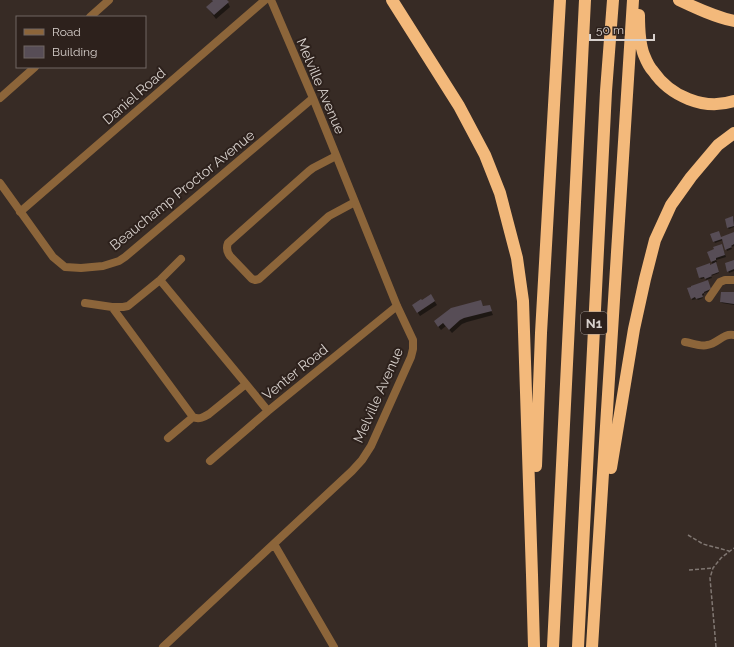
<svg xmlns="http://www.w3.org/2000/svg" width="734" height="647" viewBox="0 0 734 647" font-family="Raleway,sans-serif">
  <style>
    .shadow { fill: #0007 }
    .building { fill: #574d56 }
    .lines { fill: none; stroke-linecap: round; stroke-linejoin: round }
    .path { stroke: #807772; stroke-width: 1.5; stroke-dasharray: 4 2; stroke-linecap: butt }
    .minor { stroke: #8c653a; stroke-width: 8 }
    .motorway { stroke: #f3b97b; stroke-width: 12 }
    .labels { text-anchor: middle; stroke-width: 4; stroke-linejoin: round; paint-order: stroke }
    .shield { fill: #2d211c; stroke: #a59c98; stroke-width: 1 }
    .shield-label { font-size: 13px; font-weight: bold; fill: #d8d1cd }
    .street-label { font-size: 14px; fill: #d8d1cd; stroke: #2d211c }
  </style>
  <rect width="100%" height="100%" fill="#372b25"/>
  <!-- shadow -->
  <path class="shadow" d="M211,0H227V1L230,7L216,19L207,7L213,2Z
    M733,217L734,220V227L729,229L728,228Z
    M734,233V246L731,247L732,249L727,251L723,240L715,243L711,235L721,239Z
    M722,247L726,257L716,260L717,262H715L719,273L711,276L712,278L706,280L705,278L701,279L700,278L710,266L713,265L708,252Z
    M734,261V271L729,273L726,264Z
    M707,281L711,291L704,293V295L702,296L703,298L698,300L697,299L692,300V299Z
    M734,293V305L722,303L721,302Z
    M431,296L437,305L420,316L413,305L422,302Z
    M480,301L484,307L489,306L493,315L467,322L462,324L452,333L446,326L441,330L437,325Z"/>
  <!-- building -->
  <path class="building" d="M211,0H227L229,2L214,15L206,7L213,1Z
    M733,216L734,226L727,228L725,219Z
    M719,231L721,237L734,232V244L731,246L732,247L725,250L722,239L713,242L710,234Z
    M722,244L725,255L716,258V260L711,262L707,252L714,249L713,247Z
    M734,260V269L727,272L725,263Z
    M716,262L719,272L711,275L712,276L705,279L704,277L699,278L696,268L710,263V265Z
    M708,280L711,289L704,292V293L702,294L703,297L696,299L695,297L691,299L687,288L691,287V286Z
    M721,292H734V304L720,302Z
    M431,294L435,301L417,313L412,305L421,299L422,300Z
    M481,300L483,306L490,305L492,311L464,318L460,320L449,330L443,323L438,327L434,321L451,308Z"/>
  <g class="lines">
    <!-- path -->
    <path class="path" d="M688,535L703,544L729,551
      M689,570L713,568
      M716,647L710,578L713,568L721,558L734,548"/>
    <!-- minor -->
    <path class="minor" d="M90,17L109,0
      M0,98L35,67
      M336,156L313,168L309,171L228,243C226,248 227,252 230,256L252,279L255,280L259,279L329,216L355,202
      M0,183L53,257L65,267L81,268L103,266L119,261L125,257L313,98
      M20,212L265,0
      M160,280L246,384L209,414C204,417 199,420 193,417L112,307H123L128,306L160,280L181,259
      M709,298L720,282L725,280H734
      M85,303L112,307
      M685,342C692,343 701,347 707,345C718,344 722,333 734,335
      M246,384L268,411
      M168,438L193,417
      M210,461L268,411L397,306
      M274,544L334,647
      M163,647L352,471L362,460L371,446L411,357L413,349V340L397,306L313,98L271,0"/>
    <!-- motorway -->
    <path class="motorway" d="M392,0L459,106L485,155L500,193L517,258L523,301L532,575L534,647
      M679,0C696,8 715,17 734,21
      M639,15C639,26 640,45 644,55C646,60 649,67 653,71C670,96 704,111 734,101
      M536,466L541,333L560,0
      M611,468L634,329L645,279L655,240L671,205L691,177L718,145L734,133
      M553,647L585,0
      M578,647L606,91L613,0
      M592,647L633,0"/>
  </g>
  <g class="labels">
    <!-- shield labels -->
    <rect class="shield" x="581" y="312" width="26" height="22" rx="3"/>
    <g class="shield-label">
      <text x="594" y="328">N1</text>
    </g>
    <!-- street labels -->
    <g class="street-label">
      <text transform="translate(321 86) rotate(67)" y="5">Melville Avenue</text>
      <text transform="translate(134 96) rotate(-41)" y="5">Daniel Road</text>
      <text transform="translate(182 190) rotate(-39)" y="5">Beauchamp Proctor Avenue</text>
      <text transform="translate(295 372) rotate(-39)" y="5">Venter Road</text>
      <text transform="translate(378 395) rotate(-66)" y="5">Melville Avenue</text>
    </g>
  </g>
  <!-- legend -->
  <rect x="16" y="16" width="130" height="52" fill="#2d211c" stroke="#716763"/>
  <rect x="24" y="29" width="20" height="6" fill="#8c653a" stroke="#716763"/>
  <text x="52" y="36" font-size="12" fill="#d8d1cd">Road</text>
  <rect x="24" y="46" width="20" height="12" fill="#574d56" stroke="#716763"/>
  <text x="52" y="56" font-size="12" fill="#d8d1cd">Building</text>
  <!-- scale -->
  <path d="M590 34v6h64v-6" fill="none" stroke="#d8d1cd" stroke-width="2"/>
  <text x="596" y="34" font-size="12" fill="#d8d1cd" stroke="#2d211c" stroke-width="3" paint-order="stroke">50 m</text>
</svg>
